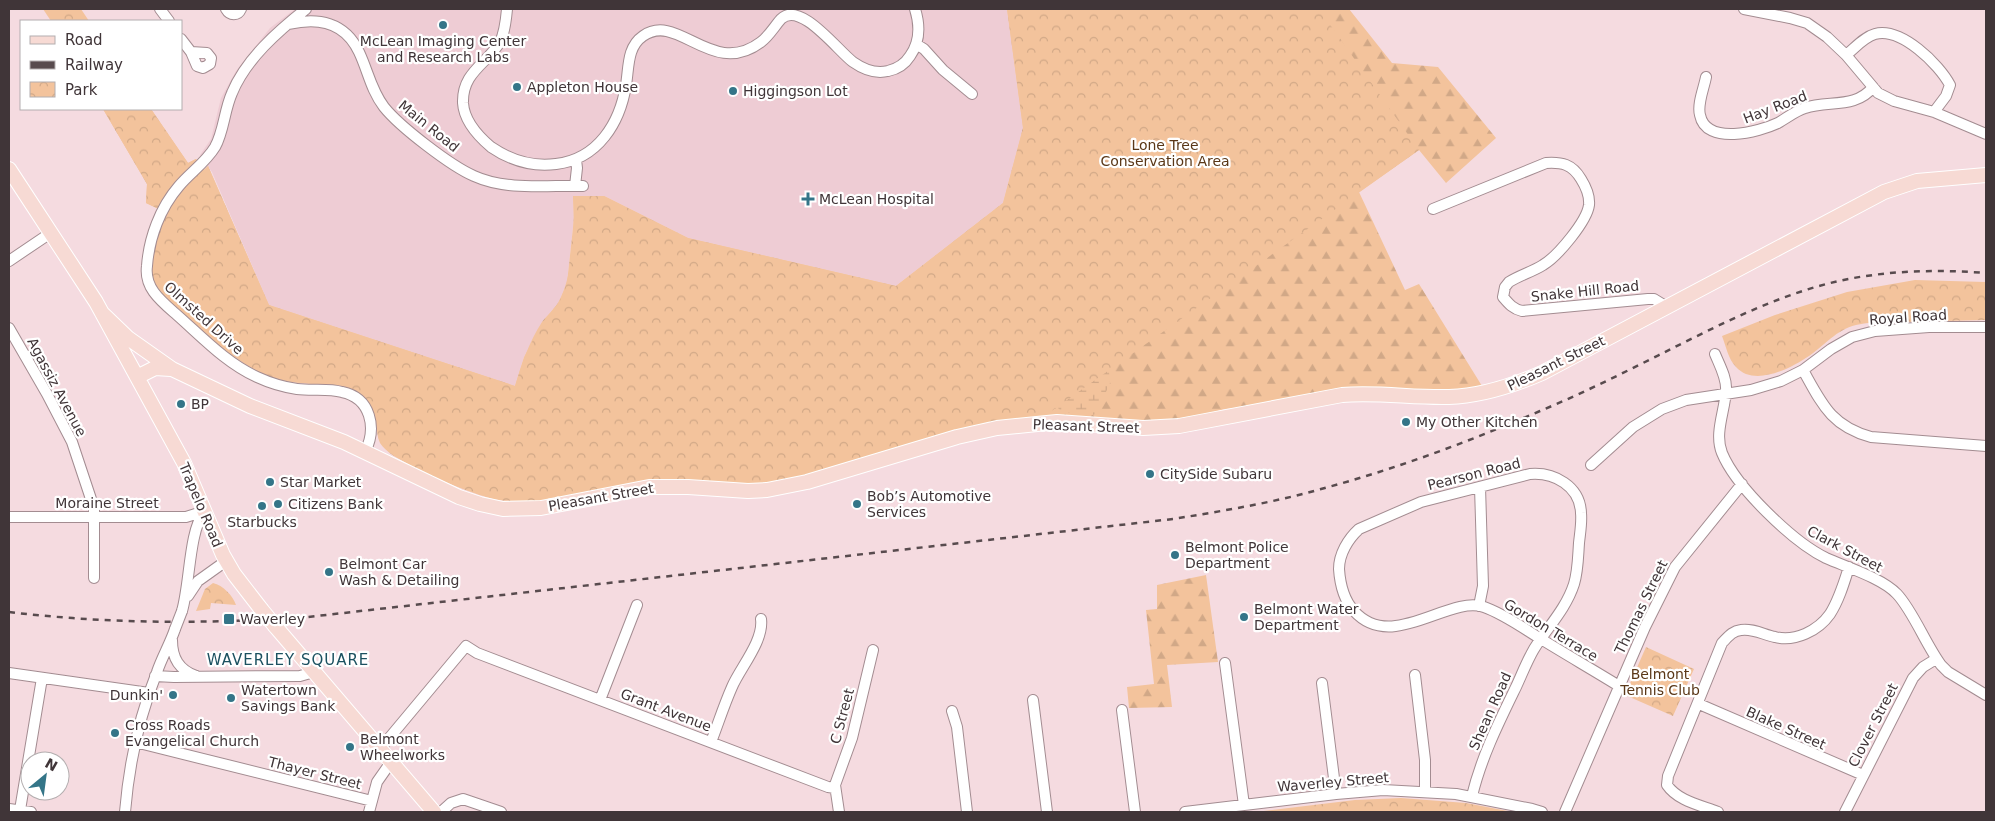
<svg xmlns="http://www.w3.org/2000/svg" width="1995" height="821" viewBox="0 0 1995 821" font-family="'DejaVu Sans',sans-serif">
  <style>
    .built { fill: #eeccd4 }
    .forest { fill: url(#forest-firs) }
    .wetland { fill: url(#wetland-marsh) }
    .park { fill: url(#park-crowns) }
    .pitch { fill: #f3c39c }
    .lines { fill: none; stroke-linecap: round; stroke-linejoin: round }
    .minor-casing { stroke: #a38c91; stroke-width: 12 }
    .major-casing { stroke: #fff; stroke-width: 16 }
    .minor { stroke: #fff; stroke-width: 10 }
    .major { stroke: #f7dad4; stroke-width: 14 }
    .rail { stroke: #584b4e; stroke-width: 2.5; stroke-dasharray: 6 6; stroke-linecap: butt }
    .minor-bridge-casing { stroke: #a38c91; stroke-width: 12; stroke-linecap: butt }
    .major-bridge-casing { stroke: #fff; stroke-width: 16; stroke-linecap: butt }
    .minor-bridge { stroke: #fff; stroke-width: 10 }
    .major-bridge { stroke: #f7dad4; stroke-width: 14 }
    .poi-dot { fill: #347588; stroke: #fff; stroke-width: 2 }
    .labels { text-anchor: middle; stroke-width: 4.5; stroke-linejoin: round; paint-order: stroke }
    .poi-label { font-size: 14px; fill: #403538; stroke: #fff; text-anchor: start }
    .street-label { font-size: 14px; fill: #403538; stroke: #fff }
    .park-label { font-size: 14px; fill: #5a3717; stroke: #fff }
    .neighbourhood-label { font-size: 15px; letter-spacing: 1px; fill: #1c5160; stroke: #fff }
  </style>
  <defs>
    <pattern id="forest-firs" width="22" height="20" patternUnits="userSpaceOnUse" patternTransform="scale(1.25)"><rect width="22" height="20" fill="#f3c39c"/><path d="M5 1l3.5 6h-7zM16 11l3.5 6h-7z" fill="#d1a887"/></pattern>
    <pattern id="wetland-marsh" width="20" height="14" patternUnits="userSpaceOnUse" patternTransform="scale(1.25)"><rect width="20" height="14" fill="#f3c39c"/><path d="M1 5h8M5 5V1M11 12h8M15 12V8" fill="none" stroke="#d1a887"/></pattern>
    <pattern id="park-crowns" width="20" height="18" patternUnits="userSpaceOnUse" patternTransform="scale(1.25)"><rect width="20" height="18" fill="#f3c39c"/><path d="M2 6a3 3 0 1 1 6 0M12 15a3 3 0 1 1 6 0" fill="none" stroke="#d1a887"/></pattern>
  </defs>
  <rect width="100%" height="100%" fill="#f5dbe0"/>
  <!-- built -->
  <path class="built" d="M295,9H1007L1023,128L1003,203L896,286L688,238L604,196H573L574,218L567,283L559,302L542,323L524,357L515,386L269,305L212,172L200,155L211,139L221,98L236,71L270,28Z"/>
  <!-- forest -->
  <path class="forest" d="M1007,9H1349L1392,63L1438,67L1496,138L1446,183L1419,150L1359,192L1405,290L1419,284L1482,386L1465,390L1438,391L1378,387L1341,389L1246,407L1225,409L1196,417L1159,422L1043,417L1015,419L531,501C475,501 443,480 394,456C367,439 385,411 358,392C337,378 307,387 283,380C273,377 263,368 253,363C237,353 220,344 204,333C189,323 176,307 162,294C158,289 154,283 153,276C151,263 162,225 167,213L146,203L147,184L103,109H151L188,163L196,159L204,170L208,166L269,305L515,386C522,363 529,342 542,322C547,315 555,309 559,301C573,277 575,224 573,196H604L688,238L896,286L1003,203L1023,128Z
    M1206,575L1218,662L1167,665L1172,707L1129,708L1127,687L1154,684L1146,610L1157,609V585Z"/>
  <!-- wetland -->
  <path class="wetland" d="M1108,361L1110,383L1096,414L1088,416L1061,411L1058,408L1060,400Z"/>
  <!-- park -->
  <path class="park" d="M43,9H81L89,21H51Z
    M1007,9H1319L1419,150L1043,417L1006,420L776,483L540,501C526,501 512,502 498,500C475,496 391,462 380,443C377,437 377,431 377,425C375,411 367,398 355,391C342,383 326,385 311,384C297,383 283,381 270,377C243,369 157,301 152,275C149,254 159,231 167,213L146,203L147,184L103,109H151L188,163L196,159L204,170L208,166L269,305L515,386L524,357L542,323L559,302L567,283L574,218L573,196H604L688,238L896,286L1003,203L1023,128Z
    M1915,280L1986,282V320C1959,321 1933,321 1906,322C1889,322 1872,321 1856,325C1836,330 1825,345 1809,356C1790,369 1754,387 1736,367C1728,359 1726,346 1722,336L1775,315L1847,292Z
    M213,583C223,585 233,596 236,605L211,603L210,609L196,611L205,589Z
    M1646,647L1694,669L1673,716L1625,695Z
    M1401,798L1466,803L1513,812H1255L1355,800Z"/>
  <!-- pitch -->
  <path class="pitch" d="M1643,659L1656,665L1644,693L1631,688Z
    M1658,666L1671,671L1659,700L1646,694Z
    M1673,672L1687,678L1675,706L1662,701Z"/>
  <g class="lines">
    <defs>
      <path id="minor" d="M160,9L169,21
        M226,9C230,16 238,16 241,9
        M306,9C278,31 246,59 232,93C224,111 224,131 215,147C206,162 190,173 179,186C160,208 149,238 147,266C144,288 161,301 177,315C202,337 226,363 257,377C270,383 283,387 297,389C312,391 328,388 342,392C371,398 377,428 365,452
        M507,9C506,20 505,32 500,42C487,64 462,72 463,103C464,120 478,136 491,147C510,160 533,167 556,164C598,159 620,123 626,85C629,67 627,47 643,36C678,11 712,79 761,42C769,36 774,27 781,19C800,0 838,51 853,62C863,69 876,74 888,71C897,69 905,64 910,56C920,42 920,25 915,9
        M1744,9L1790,18L1807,23L1827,37L1846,55L1878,93L1894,101L1934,112L1986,134
        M289,24C318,17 345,22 359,52C368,71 371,90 384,107C400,127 451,166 474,176C507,191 548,185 583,186
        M181,39L191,52L197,66L203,68L210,64L211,58L207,53L191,52
        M916,44L924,49L943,70L972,94
        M1846,55C1855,48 1864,37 1875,34C1901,27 1939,64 1950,85L1946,96L1934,112
        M1706,77C1704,88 1697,104 1700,115C1706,146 1759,132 1778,123C1787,118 1795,111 1805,108C1828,100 1856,109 1873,87
        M575,186L577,168L576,160
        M1433,209L1546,163C1562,162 1572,164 1581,179C1586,187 1590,195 1589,205C1587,221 1558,256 1543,265C1532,272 1520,275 1509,282L1505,287L1503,297C1509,304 1513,309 1522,311L1648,299H1654L1667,307
        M9,261L52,232
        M9,328L47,394L72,442L94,508V578
        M1715,354C1719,364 1727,378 1726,390C1725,411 1714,433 1722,453C1736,487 1793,542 1826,558C1846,567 1882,578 1897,594C1913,611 1926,645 1941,665L1948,672L1986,695
        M1803,370C1822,404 1831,426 1871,437L1986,446
        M1591,465L1633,427L1662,409L1686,400L1751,390L1781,381L1803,370L1831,349L1852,337L1875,331L1929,327H1986
        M9,517H186L205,511
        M188,596L198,581L226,561
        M1479,606L1483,586L1480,487
        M182,611C190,584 189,531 204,512
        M172,640C172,658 179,670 196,676
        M1225,663L1244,805
        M9,673L149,693
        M1415,675L1425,760V791
        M155,676L174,677L300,676L314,672
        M1322,683L1336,794
        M600,700L637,605
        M1033,700L1047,812
        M1699,704L1863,775
        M1122,710L1135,812
        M952,711L957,727L967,812
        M135,742L372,801
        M711,742C718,724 724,705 732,687C740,668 764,641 761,619
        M380,749L466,646L477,653L828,787L835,788
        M1472,796C1481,758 1499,722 1516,687C1522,674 1527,661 1534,649C1547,628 1566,609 1574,584C1578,571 1578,557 1579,543C1580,533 1582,523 1581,513C1580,486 1554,472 1530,474L1421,502L1359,529C1348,539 1339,554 1339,569C1340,584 1344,600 1354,611C1392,653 1448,595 1484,607C1504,614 1523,628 1541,639C1567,655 1593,670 1619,686
        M9,809L31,812
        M20,810L42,678
        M125,812C129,764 139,717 157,672C162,657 170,644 175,629
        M369,812L377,782L391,762
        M441,812L451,803L463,799L501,812
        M839,812L835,785L852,738L873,650
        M1185,812L1336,794L1383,790L1456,794L1532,809L1542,812
        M1565,812L1645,627L1675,567L1742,484
        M1718,812C1700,805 1678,801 1667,785L1668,776L1722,643C1728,637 1732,631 1741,630C1753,628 1764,635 1775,637C1795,642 1818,631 1830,614C1839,600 1844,583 1849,567
        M1845,812L1913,678L1923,667L1936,659"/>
      <path id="major" d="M9,169L96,302L184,463L223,555L234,574L261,609
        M102,313L128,338L172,369L250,406L344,442L459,497L480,504L503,509L541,508L649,487H688L748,491L767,490L807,482L957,437L997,428L1057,422L1143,428L1179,426L1342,395C1378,392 1413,398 1449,397C1482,396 1512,386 1542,373L1884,192L1917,181L1986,175
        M137,377L155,368L171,369
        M275,626L434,812"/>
    </defs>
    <!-- minor casing -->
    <use href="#minor" class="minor-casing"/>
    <!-- major casing -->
    <use href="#major" class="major-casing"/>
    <!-- minor -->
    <use href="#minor" class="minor"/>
    <!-- major -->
    <use href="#major" class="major"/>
    <!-- rail -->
    <path class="rail" d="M9,612C108,624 208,624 308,617L1173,519C1222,511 1272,503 1321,489C1396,469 1468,442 1540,411C1581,394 1621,374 1661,354C1725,322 1794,286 1866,276C1906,270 1946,270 1986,273"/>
    <defs>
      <path id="minor-bridge" d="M175,629L182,611"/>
      <path id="major-bridge" d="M261,609L275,626"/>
    </defs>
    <!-- minor-bridge casing -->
    <use href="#minor-bridge" class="minor-bridge-casing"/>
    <!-- major-bridge casing -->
    <use href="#major-bridge" class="major-bridge-casing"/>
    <!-- minor-bridge -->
    <use href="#minor-bridge" class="minor-bridge"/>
    <!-- major-bridge -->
    <use href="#major-bridge" class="major-bridge"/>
  </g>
  <!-- markers -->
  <g class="poi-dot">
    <circle cx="443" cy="25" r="5"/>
    <circle cx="517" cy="87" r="5"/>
    <circle cx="733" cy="91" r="5"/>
    <path d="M805.5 191.5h5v5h5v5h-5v5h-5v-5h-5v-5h5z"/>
    <circle cx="181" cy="404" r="5"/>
    <circle cx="1406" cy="422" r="5"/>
    <circle cx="1150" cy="474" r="5"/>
    <circle cx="270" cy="482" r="5"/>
    <circle cx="278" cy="504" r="5"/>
    <circle cx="857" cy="504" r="5"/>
    <circle cx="262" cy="506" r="5"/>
    <circle cx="1175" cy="555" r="5"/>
    <circle cx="329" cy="572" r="5"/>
    <circle cx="1244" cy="617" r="5"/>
    <rect x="223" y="613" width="12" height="12" rx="2.5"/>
    <circle cx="173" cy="695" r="5"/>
    <circle cx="231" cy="698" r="5"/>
    <circle cx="115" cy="733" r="5"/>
    <circle cx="350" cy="747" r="5"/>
  </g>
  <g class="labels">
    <!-- poi labels -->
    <g class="poi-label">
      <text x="443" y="46" text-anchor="middle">McLean Imaging Center<tspan x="443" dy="16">and Research Labs</tspan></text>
      <text x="527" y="92">Appleton House</text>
      <text x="743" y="96">Higgingson Lot</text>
      <text x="819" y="204">McLean Hospital</text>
      <text x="191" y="409">BP</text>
      <text x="1416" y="427">My Other Kitchen</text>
      <text x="1160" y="479">CitySide Subaru</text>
      <text x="280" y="487">Star Market</text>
      <text x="867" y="501">Bob’s Automotive<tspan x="867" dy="16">Services</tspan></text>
      <text x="288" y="509">Citizens Bank</text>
      <text x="262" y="527" text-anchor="middle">Starbucks</text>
      <text x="1185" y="552">Belmont Police<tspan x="1185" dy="16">Department</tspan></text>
      <text x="339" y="569">Belmont Car<tspan x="339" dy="16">Wash &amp; Detailing</tspan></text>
      <text x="1254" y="614">Belmont Water<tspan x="1254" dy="16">Department</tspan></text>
      <text x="240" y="624">Waverley</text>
      <text x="241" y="695">Watertown<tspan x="241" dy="16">Savings Bank</tspan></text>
      <text x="163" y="700" text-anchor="end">Dunkin'</text>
      <text x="125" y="730">Cross Roads<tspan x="125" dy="16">Evangelical Church</tspan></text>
      <text x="360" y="744">Belmont<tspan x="360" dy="16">Wheelworks</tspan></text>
    </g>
    <!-- street labels -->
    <g class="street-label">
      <text transform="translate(1775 107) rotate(-21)" y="5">Hay Road</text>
      <text transform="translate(429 126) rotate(39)" y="5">Main Road</text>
      <text transform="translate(1585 291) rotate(-6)" y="5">Snake Hill Road</text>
      <text transform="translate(1908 317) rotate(-4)" y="5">Royal Road</text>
      <text transform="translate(204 318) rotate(42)" y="5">Olmsted Drive</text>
      <text transform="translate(1556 363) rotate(-26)" y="5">Pleasant Street</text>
      <text transform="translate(57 387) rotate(62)" y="5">Agassiz Avenue</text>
      <text transform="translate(1086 426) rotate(2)" y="5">Pleasant Street</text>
      <text transform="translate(1474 474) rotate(-14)" y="5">Pearson Road</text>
      <text transform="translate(601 497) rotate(-10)" y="5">Pleasant Street</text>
      <text x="107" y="508">Moraine Street</text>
      <text transform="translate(201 505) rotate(67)" y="5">Trapelo Road</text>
      <text transform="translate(1845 549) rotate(28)" y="5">Clark Street</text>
      <text transform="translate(1641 607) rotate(-64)" y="5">Thomas Street</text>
      <text transform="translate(1551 630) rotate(31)" y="5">Gordon Terrace</text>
      <text transform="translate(666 710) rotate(21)" y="5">Grant Avenue</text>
      <text transform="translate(1490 711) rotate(-66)" y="5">Shean Road</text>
      <text transform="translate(842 716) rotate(-75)" y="5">C Street</text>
      <text transform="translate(1873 725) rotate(-63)" y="5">Clover Street</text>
      <text transform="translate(1786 728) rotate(24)" y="5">Blake Street</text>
      <text transform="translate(315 773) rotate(14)" y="5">Thayer Street</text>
      <text transform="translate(1333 782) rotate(-5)" y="5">Waverley Street</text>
    </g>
    <!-- park labels -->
    <g class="park-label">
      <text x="1165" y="150">Lone Tree<tspan x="1165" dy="16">Conservation Area</tspan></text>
      <text x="1660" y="679">Belmont<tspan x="1660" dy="16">Tennis Club</tspan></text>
    </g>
    <!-- neighbourhood labels -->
    <g class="neighbourhood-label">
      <text x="288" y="665">WAVERLEY SQUARE</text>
    </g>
  </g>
  <!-- border -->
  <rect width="1995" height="821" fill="none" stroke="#403538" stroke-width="20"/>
  <!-- legend -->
  <rect x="20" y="20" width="162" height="90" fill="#ffffff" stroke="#b3aeaf"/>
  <rect x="30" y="36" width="25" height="8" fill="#f7dad4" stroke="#b3aeaf"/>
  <text x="65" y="45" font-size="15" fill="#403538">Road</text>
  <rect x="30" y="61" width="25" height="8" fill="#584b4e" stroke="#b3aeaf"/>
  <text x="65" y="70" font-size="15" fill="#403538">Railway</text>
  <rect x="30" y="82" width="25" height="15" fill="url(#park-crowns)" stroke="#b3aeaf"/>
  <text x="65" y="95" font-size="15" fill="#403538">Park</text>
  <!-- north arrow -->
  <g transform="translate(45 776) rotate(29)"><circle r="24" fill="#ffffff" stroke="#b3aeaf"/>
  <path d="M0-4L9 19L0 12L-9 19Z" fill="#347588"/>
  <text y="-8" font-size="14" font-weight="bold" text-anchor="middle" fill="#403538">N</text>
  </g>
</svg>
